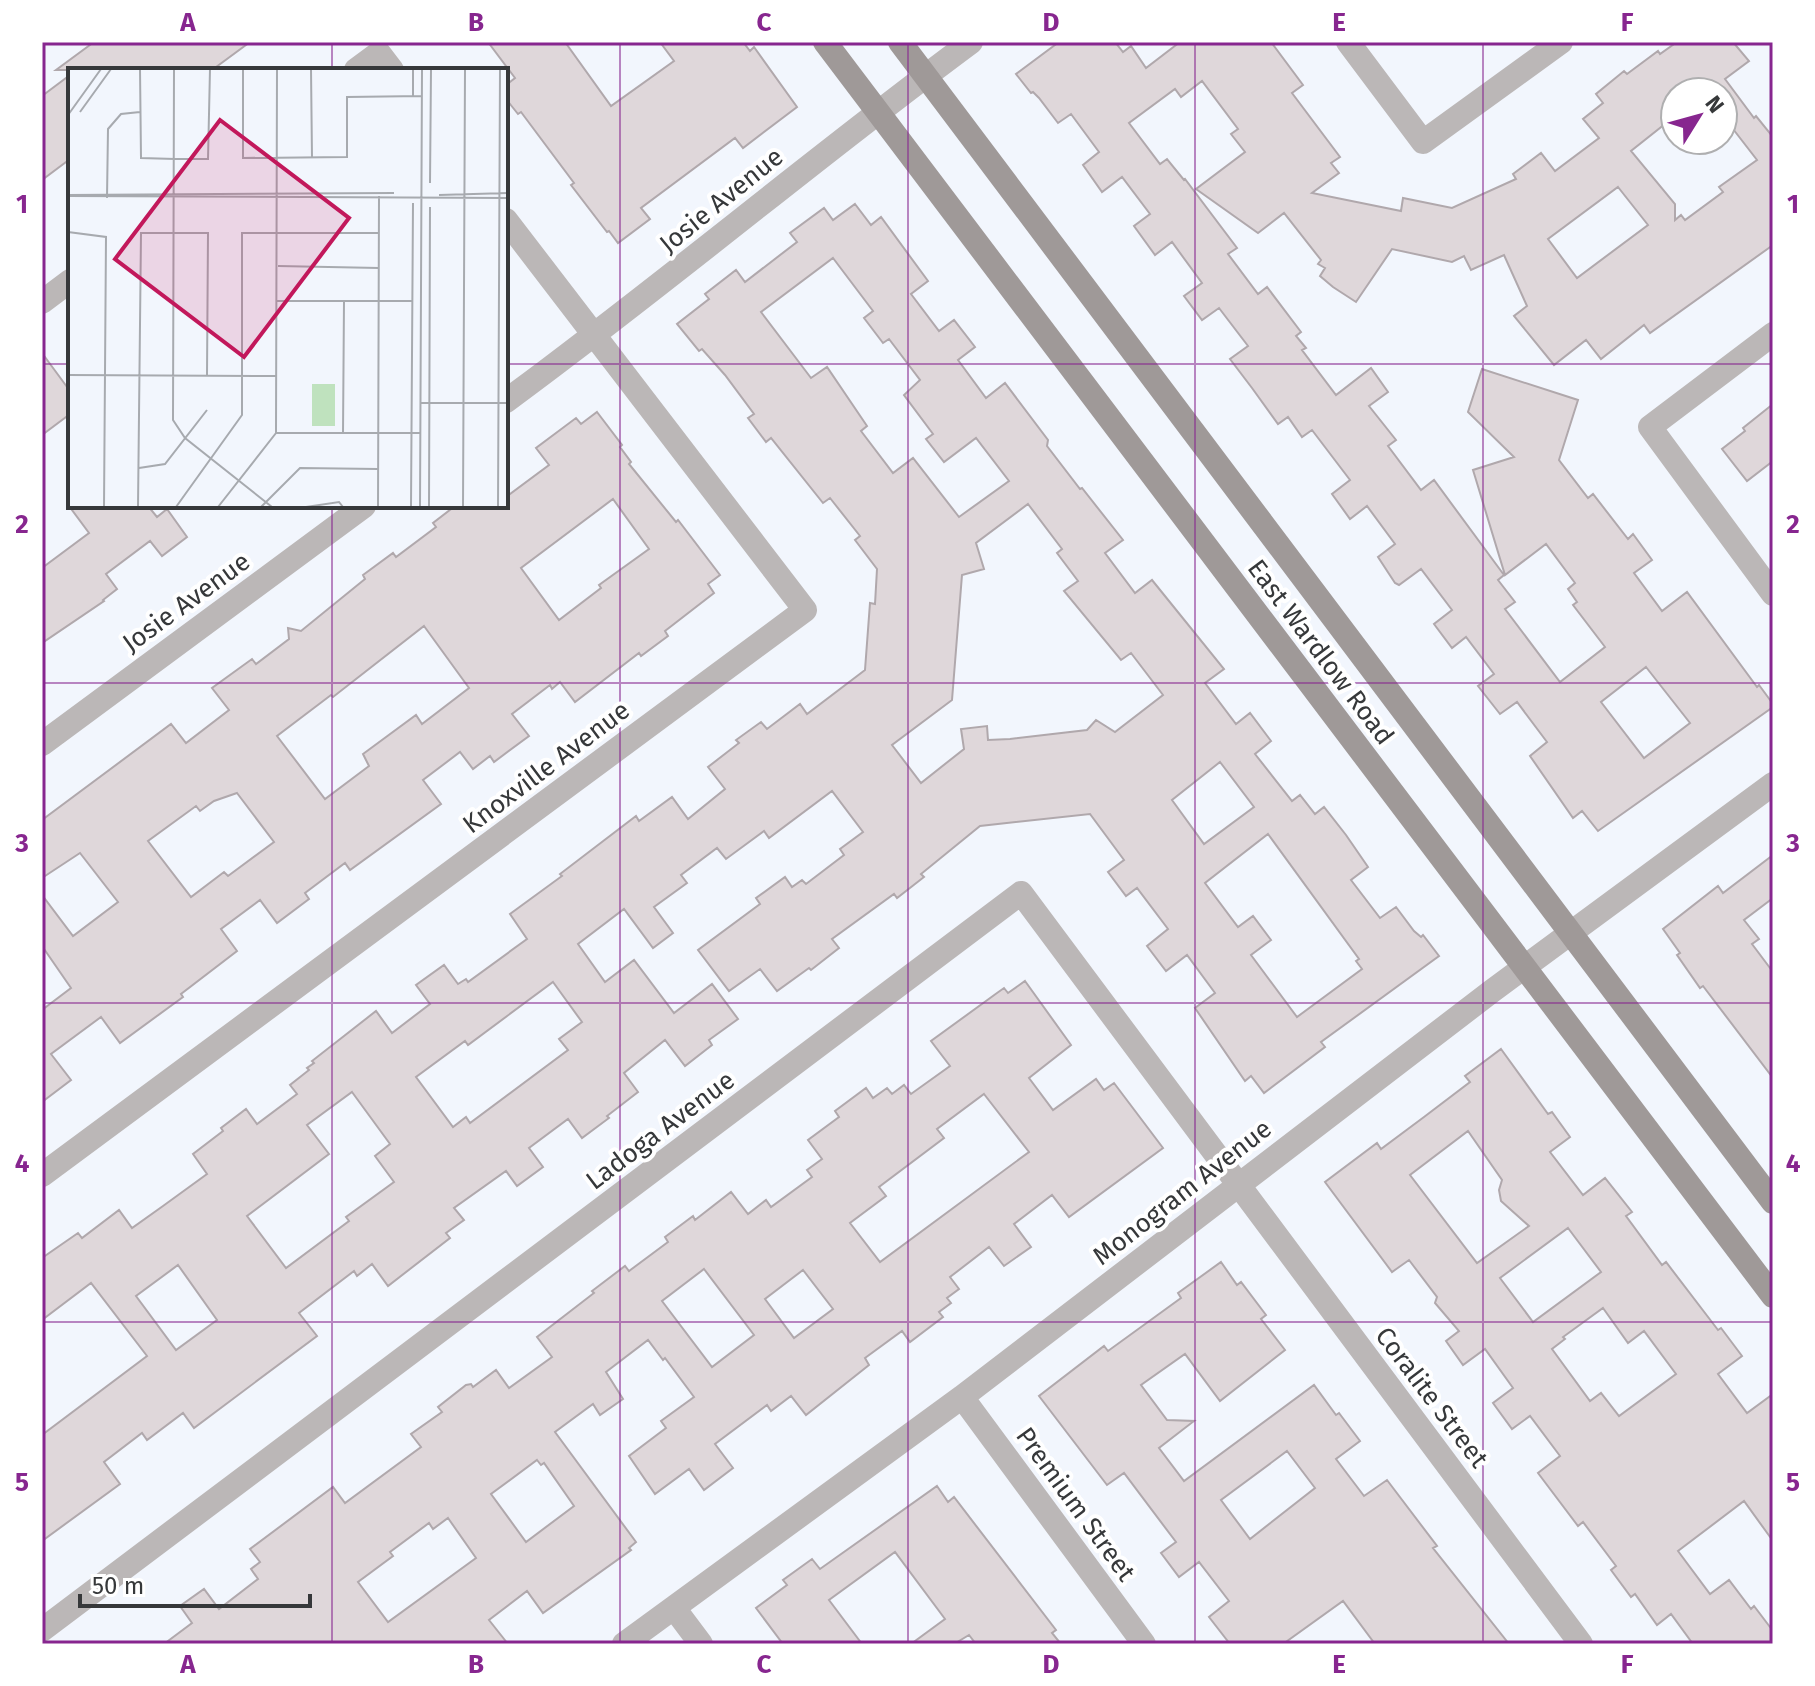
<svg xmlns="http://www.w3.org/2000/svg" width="1815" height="1686" viewBox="0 0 1815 1686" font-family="'Fira Sans',sans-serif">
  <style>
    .building { fill: #dfd7da; stroke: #b0a8ac; stroke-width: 2; fill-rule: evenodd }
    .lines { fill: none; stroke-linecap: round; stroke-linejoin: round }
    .street { stroke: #bbb7b7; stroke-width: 24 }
    .secondary { stroke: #9f9998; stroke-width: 24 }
    .grid { fill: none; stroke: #87268f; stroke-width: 2; stroke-opacity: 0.55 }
    .labels { text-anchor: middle; stroke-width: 8; stroke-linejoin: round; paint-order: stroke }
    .street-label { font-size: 26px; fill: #36383a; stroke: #fff }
    .inset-road { fill: none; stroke: #a7aaaf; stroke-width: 2 }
    .view { fill: #c2185b; fill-opacity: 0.15; stroke: #c2185b; stroke-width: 4 }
    .inset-edge { fill: none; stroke: #36383a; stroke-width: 4 }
    .neatline { fill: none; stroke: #87268f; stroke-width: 3 }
    .grid-label { font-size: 26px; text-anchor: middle; font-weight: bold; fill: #87268f }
  </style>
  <rect width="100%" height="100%" fill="#f2f6fd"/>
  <!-- building -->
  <path class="building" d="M94,42H250L212,70H56Z
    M488,42H565L611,106L674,61L660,42H743L750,51L754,47L797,107L743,148L735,138L641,208L650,219L618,243L609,231L607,232L571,185L574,183L521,112L518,114L506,99V85L515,78Z
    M1059,42H1115L1123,52L1131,46L1146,68L1180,42H1271L1303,85L1292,93L1340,157L1331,163L1339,173L1312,193L1401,211L1403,198L1452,208L1516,179L1513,174L1541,153L1555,171L1599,138L1583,119L1603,103L1596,94L1624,71L1627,74L1658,51L1660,54L1677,42H1733L1749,61L1725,79L1754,118L1756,116L1773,137V245L1650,333L1644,325L1601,359L1586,340L1554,365L1514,316L1527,306L1504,255L1471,270L1464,256L1452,262L1392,249L1356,302L1333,287L1320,276L1325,268L1318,264L1321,260L1284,213L1258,233L1196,189L1245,152L1231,134L1238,129L1202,81L1181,97L1175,89L1129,123L1160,164L1167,159L1184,180L1185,179L1237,248L1228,254L1258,294L1267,287L1301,332L1296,336L1306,348L1302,350L1336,395L1371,368L1388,392L1369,406L1396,440L1388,446L1421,490L1434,480L1504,575L1498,580L1515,602L1505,609L1560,682L1605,647L1573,605L1577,602L1568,589L1575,583L1546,544L1505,575L1473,470L1514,457L1468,412L1482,369L1578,400L1559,460L1588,498L1593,494L1628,539L1633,534L1652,560L1634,573L1662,611L1687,592L1757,687L1759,685L1773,704V707L1598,831L1582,811L1573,818L1530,756L1547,742L1517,702L1500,714L1478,686L1494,674L1466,637L1452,648L1434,624L1452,610L1421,569L1399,585L1395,583L1378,557L1395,544L1367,506L1350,519L1332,494L1350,480L1312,430L1302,437L1288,417L1278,424L1252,388L1230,359L1248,346L1219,308L1202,320L1184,296L1202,283L1172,242L1155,255L1134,226L1150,214L1122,177L1102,192L1083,165L1099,152L1071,114L1058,123L1039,98L1033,92L1031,93L1016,74ZM1675,92H1723V116L1757,160L1719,187L1723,192L1685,220L1681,215L1675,220V204L1631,151L1675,116ZM1618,187L1648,225L1577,278L1548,239ZM1646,667L1690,723L1644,758L1601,702Z
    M70,75V159L42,180V96Z
    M855,204L871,225L881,217L928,281L911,294L939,331L954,320L975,347L958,360L986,398L1005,383L1048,440L1047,446L1080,489L1082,488L1123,540L1105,553L1135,593L1152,580L1224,669L1205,683L1236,724L1250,713L1271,741L1255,754L1292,801L1300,795L1315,814L1324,807L1346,835L1368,867L1351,880L1380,918L1396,907L1414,931L1421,937L1423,935L1439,956L1321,1042L1325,1047L1264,1093L1251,1076L1245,1081L1195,1008L1215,993L1187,955L1166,971L1147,946L1168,929L1137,888L1126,896L1108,872L1124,860L1090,814L980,826L921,874L924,877L897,898L894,894L832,939L839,948L811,970L809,968L777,991L760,969L729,991L698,950L760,904L756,898L785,877L792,887L802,880L806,884L844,855L840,849L863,832L832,791L769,838L764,831L726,859L717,848L681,875L687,883L654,907L673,933L653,948L624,909L578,944L605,982L634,960L674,1013L712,984L738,1019L709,1040L712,1045L685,1066L665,1040L624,1073L638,1092L607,1116L609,1118L582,1138L568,1119L529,1148L543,1167L517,1186L506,1171L454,1208L464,1220L446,1233L450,1238L388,1286L372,1264L357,1276L354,1271L299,1313L317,1336L194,1428L183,1413L147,1440L142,1433L104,1462L120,1484L42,1541V1435L147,1356L91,1283L42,1320V1258L78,1233L82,1238L119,1210L132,1228L163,1206L207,1174L193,1154L223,1131L221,1128L246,1109L257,1124L297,1094L290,1085L309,1070L307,1068L314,1063L312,1061L376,1011L392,1033L430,1004L416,985L444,965L458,984L466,979L468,982L527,939L510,914L562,876L560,874L636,816L639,821L672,797L688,819L725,789L708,767L739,743L736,740L761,722L767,729L800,704L807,714L865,670L870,603L875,604L877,569L855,540L860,536L830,498L823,503L771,438L766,442L748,418L754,414L725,375L702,349L699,351L677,324L709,299L705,294L736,270L745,282L797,242L790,233L824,208L833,220ZM833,258L873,311L864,318L883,343L889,339L920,380L904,395L933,434L926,439L944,462L976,438L1009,481L959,517L913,458L893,473L861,431L867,426L827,367L811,378L761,312ZM1028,504L1062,549L1057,553L1078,581L1064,591L1121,660L1131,653L1163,695L1115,732L1096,720L1087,730L1010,739L988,740L987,726L961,729L964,749L921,783L892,745L952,700L962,575L984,569L976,543ZM1220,762L1254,807L1204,844L1172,800ZM1268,834L1359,959L1356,961L1362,969L1297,1017L1251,955L1271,940L1253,916L1238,927L1205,883ZM553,982L582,1022L559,1039L568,1050L470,1123L466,1117L453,1127L416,1077L465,1041L468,1045ZM352,1092L390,1144L375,1156L394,1182L346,1217L349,1221L286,1268L247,1216L329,1154L307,1125ZM178,1265L217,1320L176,1350L136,1296Z
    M42,353L70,391V414L42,435Z
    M1773,404V461L1747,481L1722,449L1745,431L1743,428Z
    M597,412L622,445L620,447L631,462L629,464L676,522L678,520L720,575L708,584L714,593L665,631L668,636L641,656L639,653L575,702L560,682L552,689L550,685L512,714L529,736L494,762L490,756L473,769L460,752L423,780L441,804L350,870L345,863L305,893L309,899L277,923L260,900L221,929L237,951L181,994L183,997L120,1043L101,1017L51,1054L71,1080L42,1102V1010L71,988L42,946V895L73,936L118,902L80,853L42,878V820L171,724L186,743L229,710L212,688L252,659L256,664L289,639L288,628L301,631L365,579L363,575L393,553L396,557L436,527L433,523L455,506H506V497L549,465L536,448L576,418L581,424ZM613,499L649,549L599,585L601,588L559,620L521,568ZM424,626L469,688L422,724L416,715L363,754L369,766L325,799L277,736L331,695L333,697ZM237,793L274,842L228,876L224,872L191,897L148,841L196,806L200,811L214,801Z
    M69,506H148L157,517L167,509L187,537L162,556L150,541L106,574L117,589L103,600L104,601L42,643V568L89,533Z
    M1773,855V898L1744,920L1759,939L1752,944L1773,972V1078L1703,986L1700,988L1677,955L1680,953L1663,929L1718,886L1723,893Z
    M1025,981L1071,1045L1029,1078L1053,1110L1096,1079L1104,1090L1114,1083L1163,1148L1069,1217L1052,1195L1014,1224L1031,1247L1004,1266L989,1247L950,1277L959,1289L947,1298L951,1303L939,1312L943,1317L910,1342L902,1331L865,1358L869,1365L806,1415L791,1396L771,1411L767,1405L715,1444L733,1468L704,1490L689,1469L655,1494L629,1456L666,1428L661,1421L694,1397L665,1358L663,1360L648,1340L606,1372L623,1399L600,1415L593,1404L555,1432L636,1542L629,1548L631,1550L543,1613L527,1591L489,1620L508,1644H164L192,1623L180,1606L204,1589L219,1609L258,1579L251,1569L260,1562L250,1549L333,1487L345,1503L421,1447L411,1434L442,1412L438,1407L466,1385L471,1384L473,1387L496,1370L509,1388L552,1357L537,1337L594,1293L592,1291L625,1266L629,1271L668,1242L665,1237L693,1216L695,1220L731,1192L748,1214L766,1200L771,1207L812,1177L807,1170L822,1159L808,1140L839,1117L835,1111L866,1088L873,1098L887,1088L892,1094L904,1085L911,1094L950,1066L931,1041L997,993L1004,988L1008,993ZM984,1094L1029,1152L880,1262L850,1223L886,1196L879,1187L944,1138L937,1129ZM704,1269L754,1335L712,1367L662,1301ZM803,1270L833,1309L794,1338L765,1299ZM537,1460L541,1465L544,1463L574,1506L526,1542L491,1494ZM448,1518L476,1558L388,1622L358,1582L393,1556L390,1552L429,1523L433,1529Z
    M1501,1049L1548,1114L1552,1112L1570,1137L1550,1152L1583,1195L1605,1178L1632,1212L1626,1216L1662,1265L1666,1262L1718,1330L1721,1328L1742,1356L1718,1374L1747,1413L1773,1394V1541L1744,1501L1678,1551L1710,1594L1729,1580L1751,1609L1754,1606L1773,1631V1644H1693L1671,1614L1657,1625L1635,1594L1631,1597L1611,1570L1616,1566L1583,1522L1578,1526L1538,1473L1560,1456L1530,1416L1512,1429L1493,1403L1513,1388L1485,1349L1463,1365L1446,1341L1459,1331L1435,1303L1437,1297L1409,1260L1392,1272L1325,1182L1377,1143L1381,1149L1424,1117L1470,1082L1465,1076ZM1468,1131L1502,1180L1499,1190L1501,1201L1529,1226L1477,1263L1410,1175ZM1568,1228L1601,1272L1533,1322L1500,1278ZM1603,1308L1628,1343L1644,1331L1676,1374L1619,1416L1601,1393L1590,1401L1552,1349L1565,1339L1563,1337Z
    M1221,1262L1237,1285L1241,1282L1266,1315L1261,1319L1285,1350L1220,1401L1185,1354L1141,1385L1167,1420L1194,1421L1159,1448L1184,1481L1314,1385L1336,1415L1339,1413L1360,1441L1336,1459L1364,1496L1387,1480L1437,1546L1433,1548L1509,1644H1375L1343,1601L1283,1644H1230L1209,1617L1229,1601L1199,1562L1179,1577L1161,1553L1176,1542L1124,1473L1107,1485L1039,1396L1104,1346L1108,1351L1181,1298L1178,1293ZM1287,1451L1315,1488L1250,1539L1221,1500Z
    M937,1486L948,1502L954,1497L1056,1630L1052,1633L1061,1644H976L969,1635L954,1644H911L945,1619L895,1552L829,1600L862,1644H783L756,1608L787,1585L783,1580L812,1559L820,1569Z"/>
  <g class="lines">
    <!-- street -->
    <path class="street" d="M1348,42L1423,142L1561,42
      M356,70L379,53L392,70
      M42,302L70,281
      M1773,334L1650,427L1773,594
      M506,401C664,285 813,159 971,42
      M42,744L364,506
      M42,1175L805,610L506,220
      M962,1397L1144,1644
      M674,1608L701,1644
      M42,1630L1021,893L1581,1644
      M624,1644L962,1397L1492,991L1773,784"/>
    <!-- secondary -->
    <path class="secondary" d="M825,42L1773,1296
      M900,42L1773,1202"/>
  </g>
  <!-- grid -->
  <path class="grid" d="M332,42V70M620,42V1644M908,42V1644M1195,42V1644M1483,42V1644M42,364H70M506,364H1773M332,506V1644M42,683H1773M42,1003H1773M42,1322H1773"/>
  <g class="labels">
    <!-- street labels -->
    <g class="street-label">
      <text transform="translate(721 200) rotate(-39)" y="9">Josie Avenue</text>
      <text transform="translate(186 602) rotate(-36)" y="9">Josie Avenue</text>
      <text transform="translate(1321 652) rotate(53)" y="9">East Wardlow Road</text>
      <text transform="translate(546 767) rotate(-37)" y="9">Knoxville Avenue</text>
      <text transform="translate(660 1130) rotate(-37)" y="9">Ladoga Avenue</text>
      <text transform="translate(1182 1192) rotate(-38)" y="9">Monogram Avenue</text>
      <text transform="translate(1432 1397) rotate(53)" y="9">Coralite Street</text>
      <text transform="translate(1076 1504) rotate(54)" y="9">Premium Street</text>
    </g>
  </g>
  <!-- overview -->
  <g transform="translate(68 68)">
    <rect width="440" height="440" fill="#f2f6fd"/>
    <path d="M244,316H267V358H244Z" fill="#bfe2be"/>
    <path class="inset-road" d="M72,1L73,90L107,91H140L142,1M106,1L105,352L117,370L204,439M175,1V90L279,89V29L354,28M243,1L244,90M345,1V28M12,44L43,1M0,47L33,1M362,115L363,1M0,127L326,125M371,127L440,125M0,128L440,130M39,130L40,61L53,46L72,44M0,164L38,169L36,439M210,198L311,200M209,233H344M0,307L208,308M352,335H440M208,365H352M275,365L276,233M71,400L97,396L139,342M70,439L73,165H140L139,307M108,439L174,347V165H311M150,439L208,365L209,1M193,439L232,400L310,401M238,439L271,434L275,439M310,439L311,128M343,439L345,135M352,439L354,1M361,439L362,139M395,439L397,1M430,439L432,1"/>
    <path class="view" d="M152,52L281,150L176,289L47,191Z"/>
    <rect width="440" height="440" class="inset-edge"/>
  </g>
  <!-- border -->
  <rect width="1815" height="1686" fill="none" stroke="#ffffff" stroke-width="88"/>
  <!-- north arrow -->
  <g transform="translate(1699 116) rotate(53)"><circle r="38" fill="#ffffff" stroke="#afafb0" stroke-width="2"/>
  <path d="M0-6L14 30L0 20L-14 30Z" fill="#87268f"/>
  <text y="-12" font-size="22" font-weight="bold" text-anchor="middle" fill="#36383a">N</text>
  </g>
  <!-- scale -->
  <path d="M80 1594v12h230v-12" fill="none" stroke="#36383a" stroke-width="4"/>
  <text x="92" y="1594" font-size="24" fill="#36383a" stroke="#ffffff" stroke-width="6" paint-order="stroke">50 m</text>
  <rect x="44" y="44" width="1727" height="1598" class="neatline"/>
  <g class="grid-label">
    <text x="188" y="31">A</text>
    <text x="476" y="31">B</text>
    <text x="764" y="31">C</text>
    <text x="1051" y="31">D</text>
    <text x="1339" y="31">E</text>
    <text x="1627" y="31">F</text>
    <text x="22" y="213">1</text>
    <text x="1793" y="213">1</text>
    <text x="22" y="533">2</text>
    <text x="1793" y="533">2</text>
    <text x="22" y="852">3</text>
    <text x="1793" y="852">3</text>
    <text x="22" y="1172">4</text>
    <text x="1793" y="1172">4</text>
    <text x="22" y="1491">5</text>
    <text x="1793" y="1491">5</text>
    <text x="188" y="1673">A</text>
    <text x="476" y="1673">B</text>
    <text x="764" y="1673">C</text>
    <text x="1051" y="1673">D</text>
    <text x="1339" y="1673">E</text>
    <text x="1627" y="1673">F</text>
  </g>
</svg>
